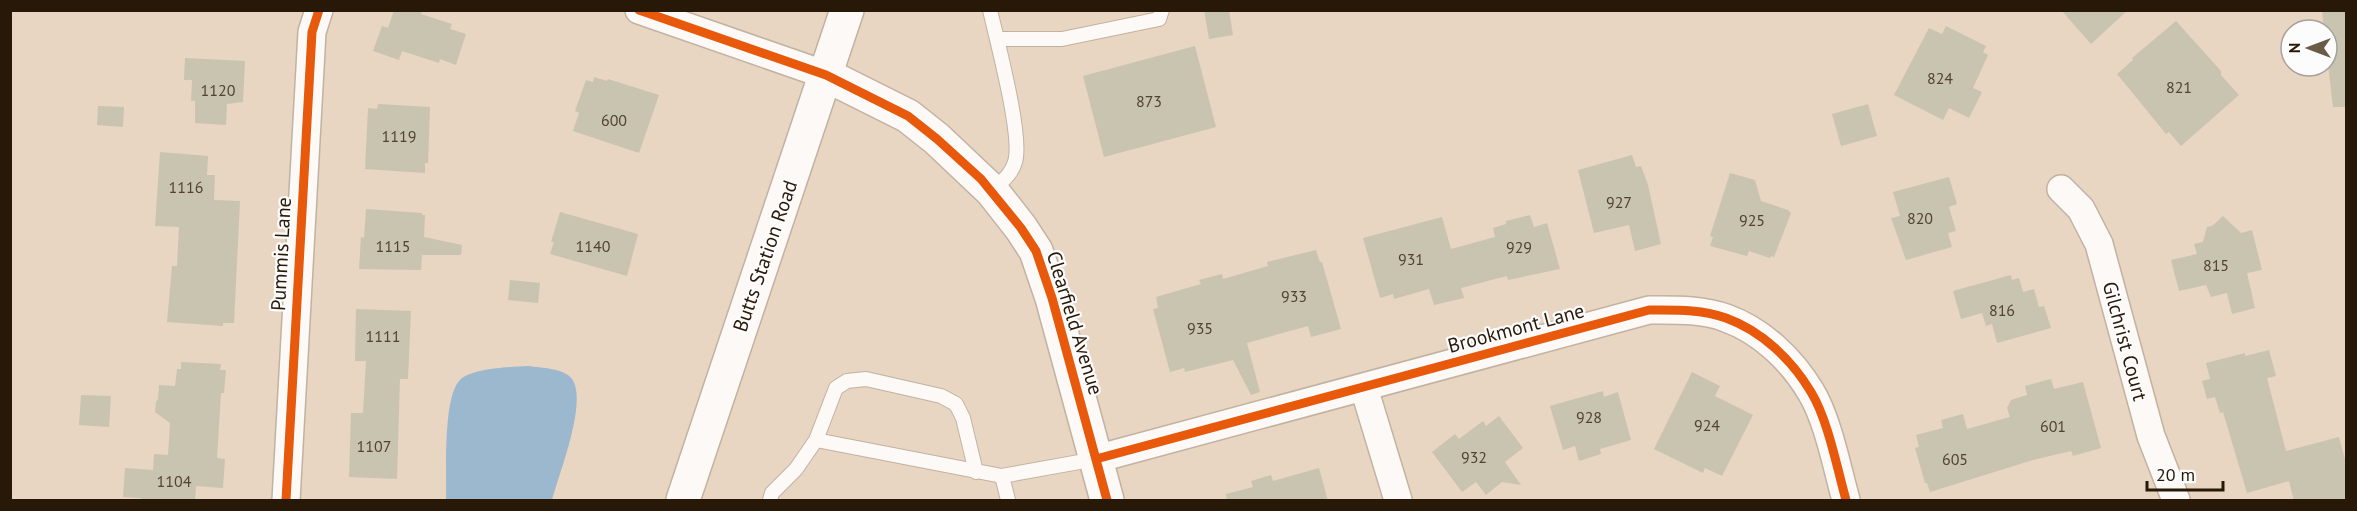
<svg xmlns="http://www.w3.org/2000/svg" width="2357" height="511" viewBox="0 0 2357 511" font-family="'PT Sans',sans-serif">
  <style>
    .water { fill: #9bb8cf }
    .building { fill: #c9c4b0 }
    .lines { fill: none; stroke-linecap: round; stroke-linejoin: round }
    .service-casing { stroke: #c2b2a1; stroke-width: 16 }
    .minor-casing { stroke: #c2b2a1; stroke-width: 30 }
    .tertiary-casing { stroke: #c2b2a1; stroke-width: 36 }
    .secondary-casing { stroke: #c2b2a1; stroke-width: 36 }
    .service { stroke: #fcf9f6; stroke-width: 14 }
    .minor { stroke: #fcf9f6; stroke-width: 27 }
    .tertiary { stroke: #fcf9f6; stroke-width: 33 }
    .secondary { stroke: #fcf9f6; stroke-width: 33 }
    .cycleway-casing { stroke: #fcfcfc; stroke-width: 13 }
    .cycleway { stroke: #e8590c; stroke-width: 9 }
    .labels { text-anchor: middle; stroke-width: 4.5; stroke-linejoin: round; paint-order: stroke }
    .number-label { font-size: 16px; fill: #504331 }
    .street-label { font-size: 20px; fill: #281807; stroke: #fcfcfc }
  </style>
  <rect width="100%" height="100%" fill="#e8d5c2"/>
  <!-- water -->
  <path class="water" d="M528,366C541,368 564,368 572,379C588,401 559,474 552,500H446C447,475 442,395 461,379C474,368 511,367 528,366Z"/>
  <!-- building -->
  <path class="building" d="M394,10H422L421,14L452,24L450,29L466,34L456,65L440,59L439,63L402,51L399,60L373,51L382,26L388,28Z
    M1204,10H1229L1233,35L1209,39Z
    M2061,10H2128L2091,44Z
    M2322,10H2346V107H2333L2327,56V30H2324Z
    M2176,21L2221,71V75L2239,95L2181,146L2169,132L2166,134L2117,74L2133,60L2132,58Z
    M1946,26L1986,46L1983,52L1988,55L1973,88L1982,92L1969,118L1949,108L1943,120L1894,95L1929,28L1942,34Z
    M1195,46L1216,127L1104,157L1083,76Z
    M185,58L245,61L243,102L227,104L226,125L195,123V101H191L192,80H184Z
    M594,77L607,81L608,79L659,95L639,153L573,131L579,113L575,111L586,80L593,82Z
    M378,104L430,107L428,163H425V173L365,169L368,108L377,109Z
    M1868,104L1877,136L1841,146L1832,114Z
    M98,106L124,107L123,127L97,125Z
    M160,152L208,156L207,175H215L214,200L240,201L234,323H223V326L167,322L172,266H177L179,227L155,226Z
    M1632,155L1636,167L1641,166L1648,185L1661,244L1635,251L1629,225L1594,233L1578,170Z
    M1730,173L1755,180L1761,201L1788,210L1791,213L1774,257L1771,256L1770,258L1749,251L1747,256L1710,246L1713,237L1710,236Z
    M1949,177L1957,204L1949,207L1956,231L1948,233L1952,247L1906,260L1891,218L1900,216L1893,192Z
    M366,209L422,213V215H425L424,237L462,245L461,255H422L421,270L359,269L361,237L364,238Z
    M560,212L638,234L627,276L550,254L554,242H551Z
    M1530,215L1534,227L1547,223L1560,269L1508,280L1507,276L1461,288L1464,298L1434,305L1429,289L1394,299L1393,294L1380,298L1363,238L1442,217L1451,249L1495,237L1493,228L1506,224V221Z
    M2223,216L2241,233L2252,230L2262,270L2247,273L2255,308L2232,314L2227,293L2211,297L2206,285L2179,291L2171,260L2197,254L2194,244L2203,242L2207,227L2212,226Z
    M1316,250L1320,262H1322L1341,329L1311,337L1308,326L1247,343L1260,392L1251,395L1233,360L1185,372L1184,368L1170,372L1153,309L1158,308L1156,297L1201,284L1199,280L1222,274L1223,279L1268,266L1267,262Z
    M2011,275L2012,280L2019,278L2023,292L2034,289L2039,307L2044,306L2051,328L1997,343L1992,324L1986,326L1982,313L1961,319L1953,291Z
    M510,280L540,283L538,303L508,300Z
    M356,309L411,311L408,379H400L397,479L349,477L351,413H363L366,361H355Z
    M2269,350L2276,376L2267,378L2286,451L2339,437L2346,463V501H2294L2289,481L2247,493L2223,412L2220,413L2215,397L2207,399L2202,381L2210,379L2206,363L2245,353V356Z
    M181,362L221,364L220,370H226L224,393H221L217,458L225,459L223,488L196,486L195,501H141V498L123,497L125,468L153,470L154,454L168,455L170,423L155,412L156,402L158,399L159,385L175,386L177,369H181Z
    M1692,372L1720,386L1715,396L1753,415L1722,476L1705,468L1703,473L1654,449Z
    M2051,379L2054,389L2083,382L2101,448L2073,456L2071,451L2033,460L1930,492L1927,483H1925L1915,448L1919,447L1916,435L1943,428L1941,420L1963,414L1967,429L2010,417L2007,408L2011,400L2027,395L2025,386Z
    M1603,391L1604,397L1618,392L1631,440L1600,449L1601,454L1579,461L1575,446L1563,450L1550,406Z
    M81,395L111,396L109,427L79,425Z
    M1499,416L1523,448L1505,462L1521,485L1502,482L1486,495L1476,482L1462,492L1432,452L1455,434L1459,439L1483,421L1486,426Z
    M1319,468L1328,501H1227L1226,494L1253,487L1251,481L1271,475L1273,481Z"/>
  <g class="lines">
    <defs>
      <path id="service" d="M990,10C997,41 1023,137 1015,162C1012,174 1001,182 992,191
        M997,39H1062L1159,19L1162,10
        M816,440L1002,476L1096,459
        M1002,476L1008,500
        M770,500L772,493L796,469L816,440L836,388L847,381L866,379L941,396L956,404L963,418L976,472"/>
      <path id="minor" d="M639,10L826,75
        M2061,189L2081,209L2099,244L2151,436L2176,500
        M1364,388L1398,500
        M1096,459L1649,310C1675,310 1702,309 1726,318C1762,331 1792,360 1811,392C1828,420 1837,468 1846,500
        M286,500L312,32L319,10"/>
      <path id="tertiary" d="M826,75L908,116L937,139L992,191L1021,228L1036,251L1052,298L1107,500"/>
      <path id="secondary" d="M683,500L847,10"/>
    </defs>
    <!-- service casing -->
    <use href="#service" class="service-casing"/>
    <!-- minor casing -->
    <use href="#minor" class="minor-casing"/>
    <!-- tertiary casing -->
    <use href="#tertiary" class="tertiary-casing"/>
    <!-- secondary casing -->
    <use href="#secondary" class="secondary-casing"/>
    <!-- service -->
    <use href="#service" class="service"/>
    <!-- minor -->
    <use href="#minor" class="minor"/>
    <!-- tertiary -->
    <use href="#tertiary" class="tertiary"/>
    <!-- secondary -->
    <use href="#secondary" class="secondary"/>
    <defs>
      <path id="cycleway" d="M639,10L826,75L908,116L937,139L981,179L1021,228L1036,251L1052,298L1107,500
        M1096,459L1649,310C1675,310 1702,309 1726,318C1762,331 1792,360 1811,392C1828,420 1837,468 1846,500
        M286,500L312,32L319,10"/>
    </defs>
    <!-- cycleway casing -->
    <use href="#cycleway" class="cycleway-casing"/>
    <!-- cycleway -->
    <use href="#cycleway" class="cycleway"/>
  </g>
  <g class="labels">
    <!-- number labels -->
    <g class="number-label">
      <text x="1940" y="84">824</text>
      <text x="2179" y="93">821</text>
      <text x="218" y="96">1120</text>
      <text x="1149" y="107">873</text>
      <text x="614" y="126">600</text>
      <text x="399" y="142">1119</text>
      <text x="186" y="193">1116</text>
      <text x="1619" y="208">927</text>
      <text x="1920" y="224">820</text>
      <text x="1752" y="226">925</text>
      <text x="393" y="252">1115</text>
      <text x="593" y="252">1140</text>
      <text x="1519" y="253">929</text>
      <text x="1411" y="265">931</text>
      <text x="2216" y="271">815</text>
      <text x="1294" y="302">933</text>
      <text x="2002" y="316">816</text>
      <text x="1200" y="334">935</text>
      <text x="383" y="342">1111</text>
      <text x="1589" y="423">928</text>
      <text x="1707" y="431">924</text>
      <text x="2053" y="432">601</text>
      <text x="374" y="452">1107</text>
      <text x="1474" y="463">932</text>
      <text x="1955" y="465">605</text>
      <text x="174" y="487">1104</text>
    </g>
    <!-- street labels -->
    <g class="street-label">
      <text transform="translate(281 254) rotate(-87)" y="7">Pummis Lane</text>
      <text transform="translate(765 256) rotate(-71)" y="7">Butts Station Road</text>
      <text transform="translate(1075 323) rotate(73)" y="7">Clearfield Avenue</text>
      <text transform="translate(1516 328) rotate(-15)" y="7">Brookmont Lane</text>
      <text transform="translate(2125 341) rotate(75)" y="7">Gilchrist Court</text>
    </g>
  </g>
  <!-- border -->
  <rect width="2357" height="511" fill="none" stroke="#281807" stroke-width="24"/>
  <!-- north arrow -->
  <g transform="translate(2309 48) rotate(270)"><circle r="28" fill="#fcfcfc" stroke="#a7a19a" stroke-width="1.5"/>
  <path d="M0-4.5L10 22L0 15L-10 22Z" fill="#6b5a48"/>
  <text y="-9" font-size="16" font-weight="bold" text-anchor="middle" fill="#281807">N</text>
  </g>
  <!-- scale -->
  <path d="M2147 481v9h76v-9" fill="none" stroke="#281807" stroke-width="3"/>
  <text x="2156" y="481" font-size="18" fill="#281807" stroke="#fcfcfc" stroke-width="4.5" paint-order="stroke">20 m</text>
</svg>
